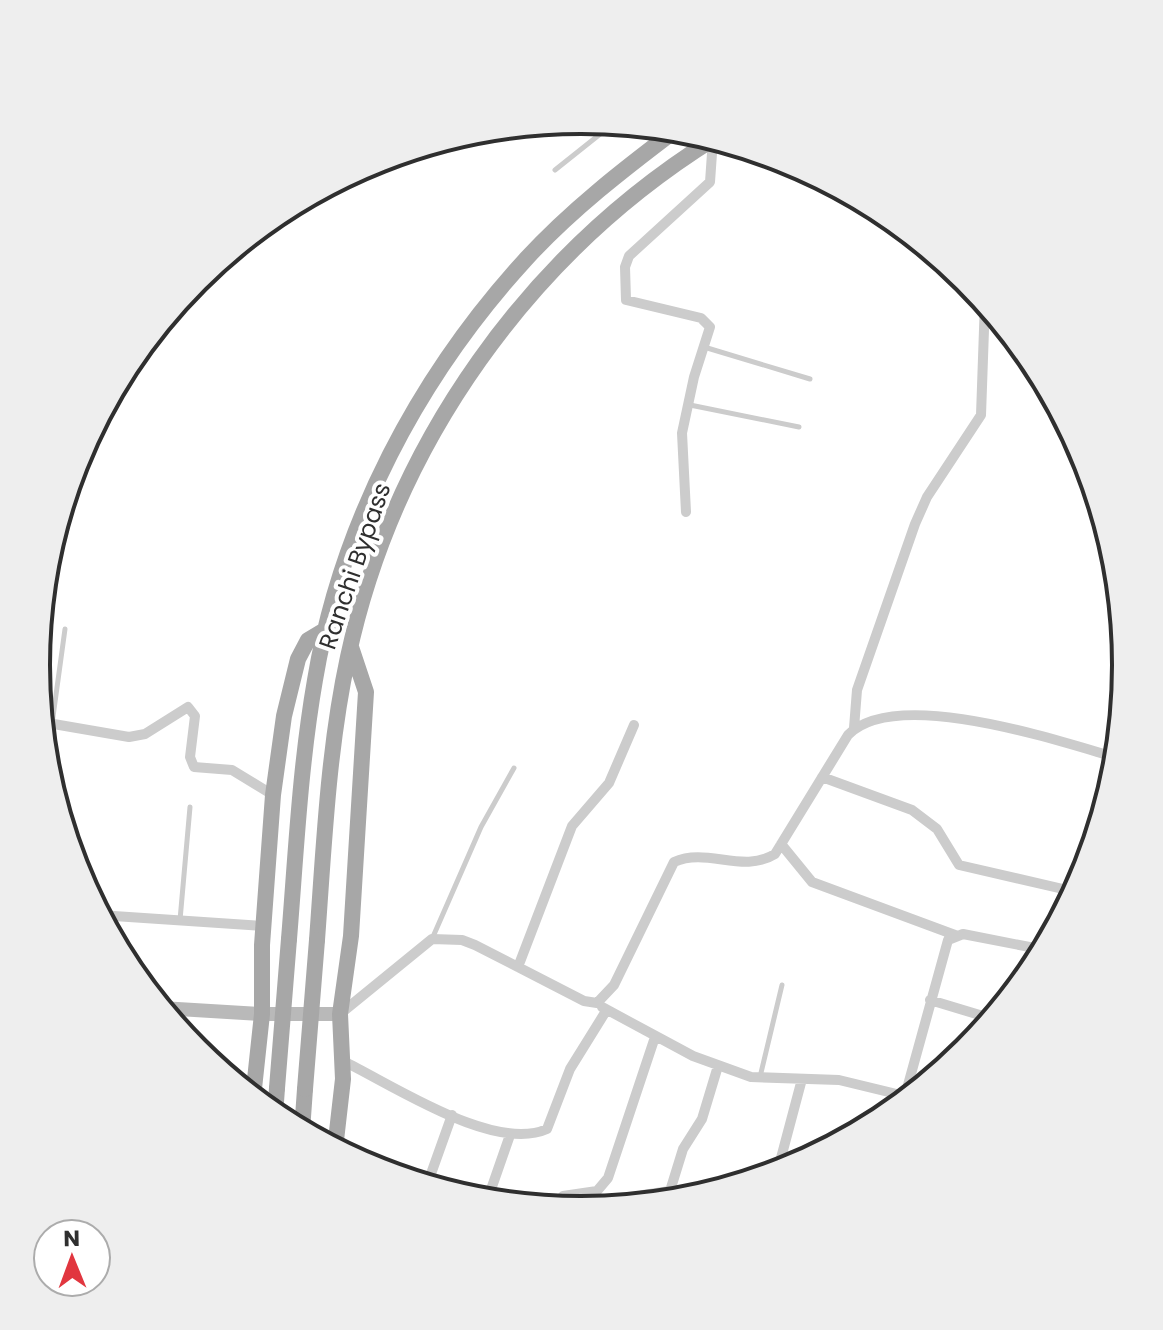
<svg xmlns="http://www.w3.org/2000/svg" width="1163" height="1330" viewBox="0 0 1163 1330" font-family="Poppins,sans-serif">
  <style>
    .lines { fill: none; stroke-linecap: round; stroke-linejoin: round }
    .lane { stroke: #ccc; stroke-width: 5 }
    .street { stroke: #ccc; stroke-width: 10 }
    .secondary { stroke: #b9b9b9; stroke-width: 14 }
    .primary { stroke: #a7a7a7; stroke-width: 16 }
    .primary-bridge { stroke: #a7a7a7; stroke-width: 16 }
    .labels { text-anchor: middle; stroke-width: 8; stroke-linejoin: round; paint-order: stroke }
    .street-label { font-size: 24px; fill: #2f2f2f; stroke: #fff }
    .rim { fill: none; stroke: #2f2f2f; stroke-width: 4 }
  </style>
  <rect width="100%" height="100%" fill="#fff"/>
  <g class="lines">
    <!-- lane -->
    <path class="lane" d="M555,170L614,123
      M704,347L810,379
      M690,405L799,427
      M52,724L65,629
      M180,920L190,807
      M432,939L481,827L514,768
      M760,1077L782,985"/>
    <!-- street -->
    <path class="street" d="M686,512L682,433L694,377L710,327L701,318L626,300L625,267L629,256L710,182L713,139
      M42,722L129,737L145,734L188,707L195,716L190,757L194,767L232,770L273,795
      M854,728L857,690L915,524L927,497L981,415L985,301
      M822,777L912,810L937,829L959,865L1076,892
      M781,844L812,882L955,935
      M99,915L263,926
      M518,967L572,826L609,783L634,725
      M930,1000L993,1019
      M602,1007L693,1056L751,1077L839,1080L905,1096
      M340,1014L432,939L462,940L475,945L584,1001L597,1003L614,985L674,862C707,847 743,874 775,854L848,735C896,686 1058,741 1118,758
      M343,1061C393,1085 494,1153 547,1129L570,1069L606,1011
      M903,1103L948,940L963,934L1045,950
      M777,1173L802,1079
      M427,1185L452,1115
      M487,1201L510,1135
      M635,1205L643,1195L670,1191L683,1149L702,1119L718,1066
      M555,1208L563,1196L597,1191L608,1178L655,1037"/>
    <!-- secondary -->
    <path class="secondary" d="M161,1008L262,1014H340"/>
    <!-- primary -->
    <path class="primary" d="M289,939C296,853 300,766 315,680C341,523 419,376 526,259C571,210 624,169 677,129
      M317,940C324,846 328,749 348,657C394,443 530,253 715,138
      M253,1098L262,1014V945L273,795L284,716L298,659L308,640L328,628
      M275,1116L277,1088
      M302,1131L305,1089
      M335,1149L343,1079L340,1014L351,936L366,692L351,647"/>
    <!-- primary-bridge -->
    <path class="primary-bridge" d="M277,1088L289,939
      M305,1089L317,940"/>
  </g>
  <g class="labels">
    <!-- street labels -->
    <g class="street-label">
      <text transform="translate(355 566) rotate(-71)" y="8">Ranchi Bypass</text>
    </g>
  </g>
  <!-- crop -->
  <path d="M0 0H1163V1330H0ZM50 665a531 531 0 1 1 1062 0a531 531 0 1 1-1062 0Z" fill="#eee" fill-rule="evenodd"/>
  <path class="rim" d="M50 665a531 531 0 1 1 1062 0a531 531 0 1 1-1062 0Z"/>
  <!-- north arrow -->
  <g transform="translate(72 1258) rotate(359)"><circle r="38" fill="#ffffff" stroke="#acacac" stroke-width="2"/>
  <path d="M0-6L14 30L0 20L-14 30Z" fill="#e1363f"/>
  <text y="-12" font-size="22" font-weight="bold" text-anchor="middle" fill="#2f2f2f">N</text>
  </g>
</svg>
